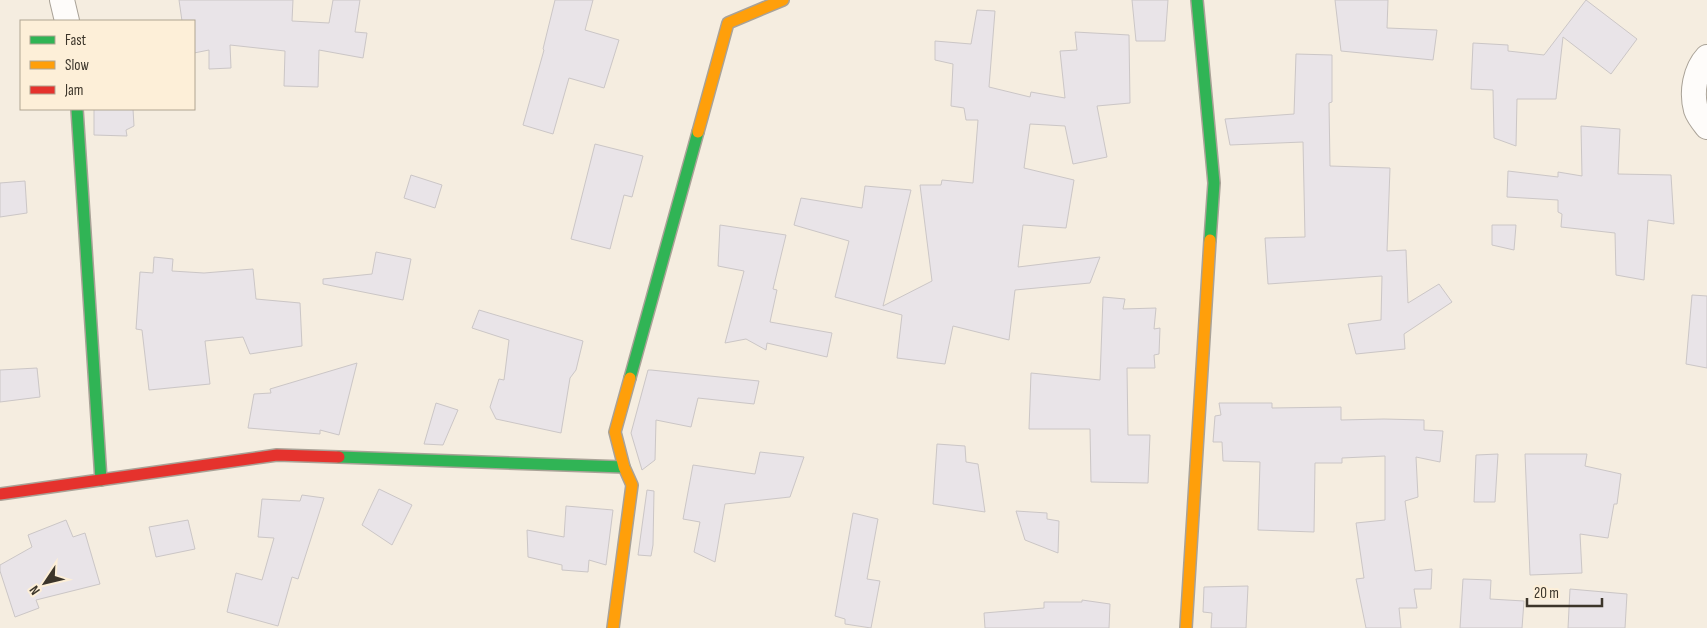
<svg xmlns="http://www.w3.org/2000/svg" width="1707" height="628" viewBox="0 0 1707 628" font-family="'Sofia Sans Condensed',sans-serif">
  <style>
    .building { fill: #e9e4e8; stroke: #cbc6c6 }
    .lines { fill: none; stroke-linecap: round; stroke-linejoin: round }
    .street-casing { stroke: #a9a297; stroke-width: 26 }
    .fast-casing { stroke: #a9a297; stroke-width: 14 }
    .slow-casing { stroke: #a9a297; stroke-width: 14 }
    .jam-casing { stroke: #a9a297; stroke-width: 14 }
    .street { stroke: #fefcfa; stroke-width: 24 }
    .fast { stroke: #30b455; stroke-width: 11 }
    .slow { stroke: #ff9f0a; stroke-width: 11 }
    .jam { stroke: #e5322d; stroke-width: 11 }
  </style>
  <rect width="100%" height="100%" fill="#f5ede0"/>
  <!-- building -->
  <path class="building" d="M179,0H293L292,21L329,23L333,0H360L355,32L367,33L363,58L319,50L318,87L284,86L285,51L230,45L231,68L209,69V50L194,53V21H182Z
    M555,0H593L585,30L619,40L604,88L569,78L553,134L523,125L544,50L543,49Z
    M1132,0H1168L1165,41H1136Z
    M1335,0H1388L1387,28L1437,30L1433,60L1341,51Z
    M1586,0L1637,39L1611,74L1563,37L1556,99H1517L1516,146L1494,138L1493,90L1471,89L1473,43L1508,45V51L1544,55Z
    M977,10L995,11L989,87L1030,97L1031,92L1065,98L1060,51L1077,50L1075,32L1129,35L1130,103L1097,106L1107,157L1073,164L1065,126L1030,124L1024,168L1074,180L1066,228L1023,225L1018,267L1100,257L1090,283L1015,290L1009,340L953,326L945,364L897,358L902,315L835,297L849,241L794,225L801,198L862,208L865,186L911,190L883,306L932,281L920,185H941L942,180L973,183L978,120H966L964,108L951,106L953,64L935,60V41L971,44Z
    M1296,54L1332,55V102L1329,103L1330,166L1390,168L1387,251L1406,250L1408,303L1439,284L1452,302L1404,334L1405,349L1356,354L1348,324L1381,320L1382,276L1268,284L1265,238L1305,237L1303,142L1230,145L1225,119L1294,114Z
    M94,109H133L134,126L126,130L127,136L94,135Z
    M1581,126L1620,129L1618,174L1671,175L1674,224L1648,220L1644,280L1616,275L1615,233L1561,227L1562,214L1558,212V200L1507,197L1508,171L1558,177V172L1582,176Z
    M595,144L643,156L632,197L624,195L610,249L571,239Z
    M411,175L442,185L435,208L404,198Z
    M25,181L27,213L0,217V183Z
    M720,225L786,235L773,289L777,290L770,322L832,333L827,357L767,343L766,350L746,339L725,343L744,271L718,266Z
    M1492,225H1516L1514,250L1492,245Z
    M376,252L411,259L403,300L323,284V279L372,274Z
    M154,257L173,259L172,271L204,273L253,269L256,299L300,303L302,346L250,354L243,337L205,341L210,384L149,390L142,330L136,329L140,272L153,273Z
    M1692,295L1707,296V368L1686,364Z
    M1103,297L1125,299L1123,309L1156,308L1154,329L1160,328L1159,354L1154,355L1155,368H1127L1128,435H1150L1148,483L1091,482L1090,429H1029L1031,373L1100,380Z
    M479,310L583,341L576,370L570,378L561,433L496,419L490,407L499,379L504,380L509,340L472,328Z
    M357,363L339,435L320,430V434L248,428L254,394L271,393L270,389Z
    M37,368L40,397L0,402V370Z
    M648,370H651L759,381L754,404L698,398L691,427L656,420L655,460L642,470L631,433Z
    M436,403L458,410L443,445L424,444Z
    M1219,403H1272V408L1341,407V420L1384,419L1424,420V430L1443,431L1440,462L1416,457L1418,497L1405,501L1415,571L1432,569L1431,589H1414L1417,608H1399L1401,628H1366L1356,579L1364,578L1356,523L1385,520V456L1342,458V463H1315L1314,532L1258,530L1260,462L1223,461L1222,442H1213L1215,416L1221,415Z
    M937,444L965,446L966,462L978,464L985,512L933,504Z
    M760,452L804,457L790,497L725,504L715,562L694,552L700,522L683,519L693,465L755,474Z
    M1498,454L1495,502H1474L1476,455Z
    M1525,454H1587L1585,466L1621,474L1617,504H1614L1608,538L1580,534L1582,573L1530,575Z
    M379,489L412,505L392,545L362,525Z
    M647,490L654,491L653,545L651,556L638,555Z
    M302,495L324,498L298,579L292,577L278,626L227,612L236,573L262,580L274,538L258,537L262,499L300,501Z
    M566,506L613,510L606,565L589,560L588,572L562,570V565L528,557L527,530L564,537Z
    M1016,511L1047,513V519L1059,521L1058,553L1025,540Z
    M853,513L878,519L867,579L880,581L871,628L845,624V619L835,616Z
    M66,520L73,537L85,533L100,584L36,600L39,608L15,617L0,571V565L32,547L28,535Z
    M188,520L195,549L156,557L149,527Z
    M1463,579L1491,580L1490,599L1524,601L1522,628H1460Z
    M1248,586L1246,628H1211L1212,613L1203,612L1204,587Z
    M1570,589L1627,594L1625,628H1568Z
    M1082,600L1110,604L1109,628H985L984,613L1044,608V602H1082Z"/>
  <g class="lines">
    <defs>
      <path id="street" d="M62,0L67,21
        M1707,57C1695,70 1691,92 1696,110C1698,116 1703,122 1707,127"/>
      <path id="fast" d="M1197,0L1214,183L1210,240
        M77,109L101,480
        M630,378L698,132
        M339,457L624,467"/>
      <path id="slow" d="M698,132L728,23L783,0
        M613,628L632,485L624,467L615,432L630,378
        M1186,628L1210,240"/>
      <path id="jam" d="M0,494L277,455L339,457"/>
    </defs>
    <!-- street casing -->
    <use href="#street" class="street-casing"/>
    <!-- fast casing -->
    <use href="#fast" class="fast-casing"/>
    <!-- slow casing -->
    <use href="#slow" class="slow-casing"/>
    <!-- jam casing -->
    <use href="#jam" class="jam-casing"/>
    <!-- street -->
    <use href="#street" class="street"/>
    <!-- fast -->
    <use href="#fast" class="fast"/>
    <!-- slow -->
    <use href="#slow" class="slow"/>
    <!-- jam -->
    <use href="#jam" class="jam"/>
  </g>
  <!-- legend -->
  <rect x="20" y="20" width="175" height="90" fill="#fdefd8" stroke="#b0a592"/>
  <rect x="30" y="36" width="25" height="8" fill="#30b455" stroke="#b0a592"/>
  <text x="65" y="45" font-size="15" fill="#3c352a">Fast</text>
  <rect x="30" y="61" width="25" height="8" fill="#ff9f0a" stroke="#b0a592"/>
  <text x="65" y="70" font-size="15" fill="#3c352a">Slow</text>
  <rect x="30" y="86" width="25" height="8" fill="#e5322d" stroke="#b0a592"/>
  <text x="65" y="95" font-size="15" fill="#3c352a">Jam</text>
  <!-- north arrow -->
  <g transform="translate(45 583) rotate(235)" stroke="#fdefd8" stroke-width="4" paint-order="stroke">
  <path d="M0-4L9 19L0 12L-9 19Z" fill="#3c352a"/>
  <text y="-8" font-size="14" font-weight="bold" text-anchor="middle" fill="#3c352a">N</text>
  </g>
  <!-- scale -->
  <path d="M1527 598v8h75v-8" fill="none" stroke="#3c352a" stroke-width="2.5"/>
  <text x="1534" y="598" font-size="15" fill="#3c352a" stroke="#fdefd8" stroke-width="4" paint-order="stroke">20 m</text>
</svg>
